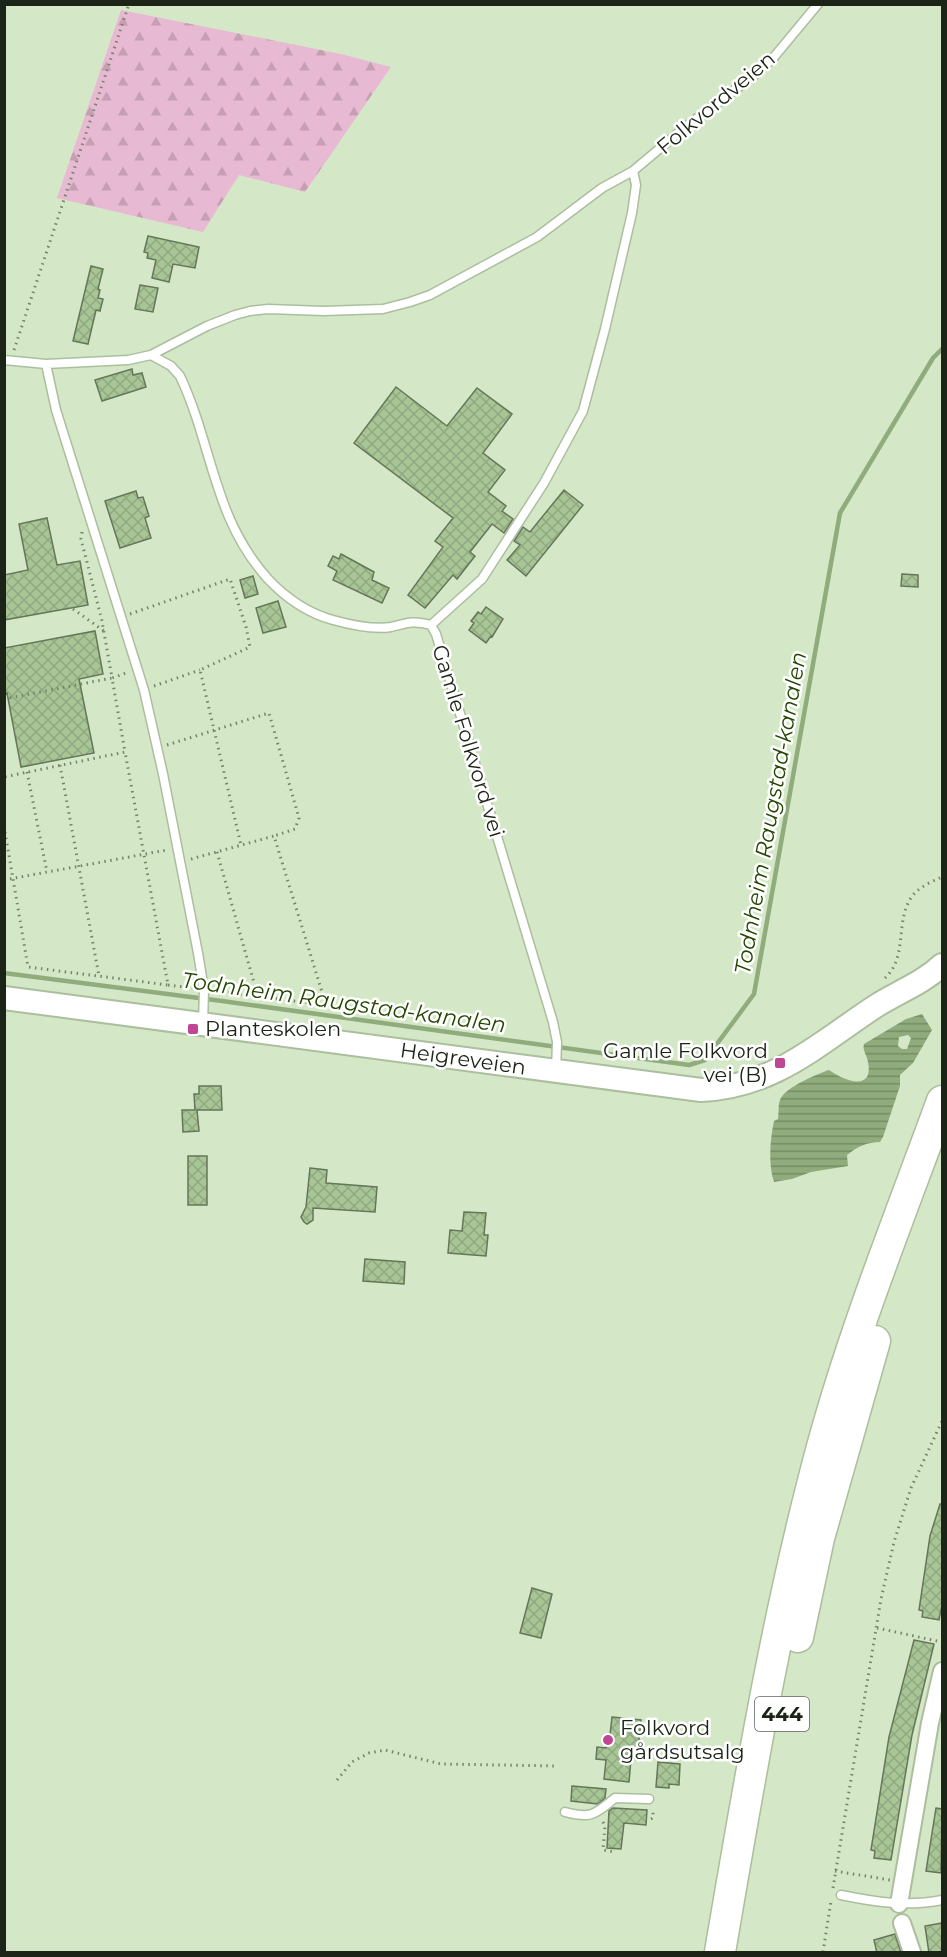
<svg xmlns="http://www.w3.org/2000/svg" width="947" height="1957" viewBox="0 0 947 1957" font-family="Montserrat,sans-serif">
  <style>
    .forest { fill: url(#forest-firs) }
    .water { fill: url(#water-rules); fill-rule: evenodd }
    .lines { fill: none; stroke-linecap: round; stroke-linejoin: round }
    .stream { stroke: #90ac7d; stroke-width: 4.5 }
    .building { fill: url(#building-cross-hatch); stroke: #657659; stroke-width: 1.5 }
    .lane-casing { stroke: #abbe9e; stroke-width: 11 }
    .street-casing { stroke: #abbe9e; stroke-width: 20 }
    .secondary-casing { stroke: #abbe9e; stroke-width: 26 }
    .highway-casing { stroke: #abbe9e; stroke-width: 33 }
    .path { stroke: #76846d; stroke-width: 3; stroke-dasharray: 1.5 4.5; stroke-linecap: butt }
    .lane { stroke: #fff; stroke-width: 8 }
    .street { stroke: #fff; stroke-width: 16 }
    .secondary { stroke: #fff; stroke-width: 22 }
    .highway { stroke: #fff; stroke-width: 30 }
    .poi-dot { fill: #c14595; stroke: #fff; stroke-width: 2 }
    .labels { text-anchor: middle; stroke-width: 5; stroke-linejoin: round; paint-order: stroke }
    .shield { fill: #fff; stroke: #60655d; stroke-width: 1.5 }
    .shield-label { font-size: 20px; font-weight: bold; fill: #1c2317 }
    .street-label { font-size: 21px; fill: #1c2317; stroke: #fff }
    .poi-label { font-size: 21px; fill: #1c2317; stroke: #fff; text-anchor: start }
    .water-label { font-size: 22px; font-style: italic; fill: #254600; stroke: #fff }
  </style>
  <defs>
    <pattern id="forest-firs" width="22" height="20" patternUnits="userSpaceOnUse" patternTransform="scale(1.5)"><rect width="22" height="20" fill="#e8b9d3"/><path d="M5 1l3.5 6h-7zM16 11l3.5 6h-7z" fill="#c69fb4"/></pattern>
    <pattern id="water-rules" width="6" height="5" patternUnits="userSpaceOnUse" patternTransform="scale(1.5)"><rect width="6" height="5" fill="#90ac7d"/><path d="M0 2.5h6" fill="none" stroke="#758c65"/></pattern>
    <pattern id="building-cross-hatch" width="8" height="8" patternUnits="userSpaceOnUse" patternTransform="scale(1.5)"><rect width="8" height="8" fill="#a8c595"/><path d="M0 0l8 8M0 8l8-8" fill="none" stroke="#90a980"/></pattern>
  </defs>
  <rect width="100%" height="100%" fill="#d4e8c7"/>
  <!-- forest -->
  <path class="forest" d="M121,10L341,54L391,67L305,192L239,175L203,232L57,198Z"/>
  <!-- water -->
  <path class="water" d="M922,1014L932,1030L913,1063L900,1075V1086L883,1137L880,1142C867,1142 857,1147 847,1155L848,1166L811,1172L792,1179L774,1182C768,1164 770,1140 774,1121L778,1119C779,1112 778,1105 780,1100C784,1088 817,1074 829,1070C843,1080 874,1093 868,1062C867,1055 862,1050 864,1044L906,1019ZM908,1035L911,1038L907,1049H902L898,1046L899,1037Z"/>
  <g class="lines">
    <!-- stream -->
    <path class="stream" d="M4,973L222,1001L689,1065L705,1060L754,994L840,513L933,358L942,349"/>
  </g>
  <!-- building -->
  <path class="building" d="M148,236L199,247L195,268L173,264L169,282L152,278L156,260L147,258L148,253L144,252Z
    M91,266L103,269L98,289L100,290L98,298L103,299L100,311L96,310L88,344L73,341Z
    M140,285L158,288L153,312L135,309Z
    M132,369L133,375L142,373L146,387L102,401L95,380Z
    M396,387L447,426L477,388L512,414L483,453L505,470L488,492L506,506L502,511L513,519L504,533L492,524L470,552L475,556L457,579L453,575L425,608L408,595L443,547L435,541L453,518L354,443Z
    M564,490L583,505L526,576L507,560L520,545L514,541L523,527L530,532Z
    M136,491L138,498L143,497L149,516L145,518L151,538L120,548L105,501Z
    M47,518L57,565L80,561L88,605L4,620V575L28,570L19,524Z
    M341,554L374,572L372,580L389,588L382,603L333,580L337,571L328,566L333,556L339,559Z
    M902,574L918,575V587L901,586Z
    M253,576L258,594L245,598L240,580Z
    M278,601L286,627L263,633L256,608Z
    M486,607L503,619L492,637L491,636L486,643L469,630L474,623L471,621L478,612L481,614Z
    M95,631L103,674L79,679L94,753L21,767L7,693L4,694V648Z
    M199,1086H221L222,1110H197L199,1131L183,1132L182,1110H195L194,1094H199Z
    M188,1156H207V1205H188Z
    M310,1168L327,1170L326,1183L377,1187L375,1212L313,1208V1220L307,1224L304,1222L301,1217L306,1207Z
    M464,1212L486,1213L484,1235H488L486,1256L448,1253L450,1230L462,1231Z
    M365,1259L405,1262L404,1284L363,1281Z
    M940,1504H942V1605L939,1620L922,1617L923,1611L919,1610L930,1536Z
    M532,1588L552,1594L541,1638L520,1633Z
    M914,1640L934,1644L912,1735L891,1860L874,1858L875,1851L871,1850L889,1737Z
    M612,1717L641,1720L637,1760L631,1759L629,1782L604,1779L606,1760L596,1759L597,1747L606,1748L607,1735H610Z
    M658,1762L680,1764L679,1785L669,1784V1788L656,1787Z
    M572,1786L606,1789L605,1798L598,1804L571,1801Z
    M613,1808L647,1810L646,1825L624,1823L621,1849L607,1848L609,1811Z
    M936,1808L942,1809L941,1873L926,1871Z
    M942,1923V1953H929L925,1926Z
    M895,1934L901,1953H877L874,1940Z"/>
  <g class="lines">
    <defs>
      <path id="lane" d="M151,355L171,366L180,376C213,446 213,518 268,579C286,598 307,613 333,620C351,625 372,630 391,627C407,623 413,620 431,625L436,634L553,1022L557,1042L556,1071
        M4,360L46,364L128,360L151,355L207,326L235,315L250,311L268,309L324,311L383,309L410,302L430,295L537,237L602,188L633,171L683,129L757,73L774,57L818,4
        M46,364L56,410L144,690L163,774L198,953L204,990L203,1024
        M431,625L482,579L544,483L583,411L605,329L632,213L636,185L633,171
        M565,1812C591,1819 594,1815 615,1798L649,1799
        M841,1895C875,1902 907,1907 942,1900"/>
      <path id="street" d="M899,1904L930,1723L942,1671
        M902,1923L912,1952"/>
      <path id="secondary" d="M4,998L701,1090C774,1087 818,1044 876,1006C898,992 923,983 942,965"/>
      <path id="highway" d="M798,1637L819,1538L875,1341
        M720,1952C749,1783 777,1613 822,1447C854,1329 900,1216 942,1101"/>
    </defs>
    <!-- lane casing -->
    <use href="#lane" class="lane-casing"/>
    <!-- street casing -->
    <use href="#street" class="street-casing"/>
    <!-- secondary casing -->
    <use href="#secondary" class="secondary-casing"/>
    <!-- highway casing -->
    <use href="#highway" class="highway-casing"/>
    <!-- path -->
    <path class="path" d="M14,350L129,4
      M82,532L81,539L102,621L112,678L129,672
      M73,609L104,631
      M130,614L230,579L246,627L250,647L200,670L241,845
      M154,686L200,670
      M4,699L112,678L125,752L4,777
      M167,745L269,713L299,818L295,829L274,836
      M60,765L99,976
      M27,772L47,872
      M4,826L28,967L168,985L125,752
      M217,852L258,997
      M191,859L274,836L326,1005L215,991
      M4,880L167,850
      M885,978C908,957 895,922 911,898C918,887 931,882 942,877
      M168,985L193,988
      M877,1628L942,1642
      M337,1780L352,1762L369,1753L385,1750L441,1764L558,1766
      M651,1819L653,1818V1810
      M603,1822L605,1826L603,1850L615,1852
      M835,1871L890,1880
      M833,1888L881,1599L894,1542L911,1488L942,1421
      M823,1952L831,1901"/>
    <!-- lane -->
    <use href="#lane" class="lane"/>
    <!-- street -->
    <use href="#street" class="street"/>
    <!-- secondary -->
    <use href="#secondary" class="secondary"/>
    <!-- highway -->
    <use href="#highway" class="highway"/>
  </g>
  <!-- markers -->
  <g class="poi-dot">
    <rect x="187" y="1023" width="12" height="12" rx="3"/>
    <rect x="774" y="1057" width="12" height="12" rx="3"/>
    <circle cx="608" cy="1740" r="6"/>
  </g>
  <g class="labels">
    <!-- shield labels -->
    <rect class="shield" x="755" y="1697" width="54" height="34" rx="4.5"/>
    <g class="shield-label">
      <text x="782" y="1721">444</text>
    </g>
    <!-- street labels -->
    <g class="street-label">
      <text transform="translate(716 103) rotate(-40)" y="7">Folkvordveien</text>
      <text transform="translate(468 741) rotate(73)" y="7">Gamle Folkvord vei</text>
      <text transform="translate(463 1059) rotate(8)" y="7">Heigreveien</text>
    </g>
    <!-- poi labels -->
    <g class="poi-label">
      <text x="205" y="1036">Planteskolen</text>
      <text x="768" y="1058" text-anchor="end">Gamle Folkvord<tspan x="768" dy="24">vei (B)</tspan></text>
      <text x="620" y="1735">Folkvord<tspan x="620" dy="24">gårdsutsalg</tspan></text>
    </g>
    <!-- water labels -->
    <g class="water-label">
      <text transform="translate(770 813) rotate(-80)" y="8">Todnheim Raugstad-kanalen</text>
      <text transform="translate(344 1002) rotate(8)" y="8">Todnheim Raugstad-kanalen</text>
    </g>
  </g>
  <!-- border -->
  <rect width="947" height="1957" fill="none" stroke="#1c2317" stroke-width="12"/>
</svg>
